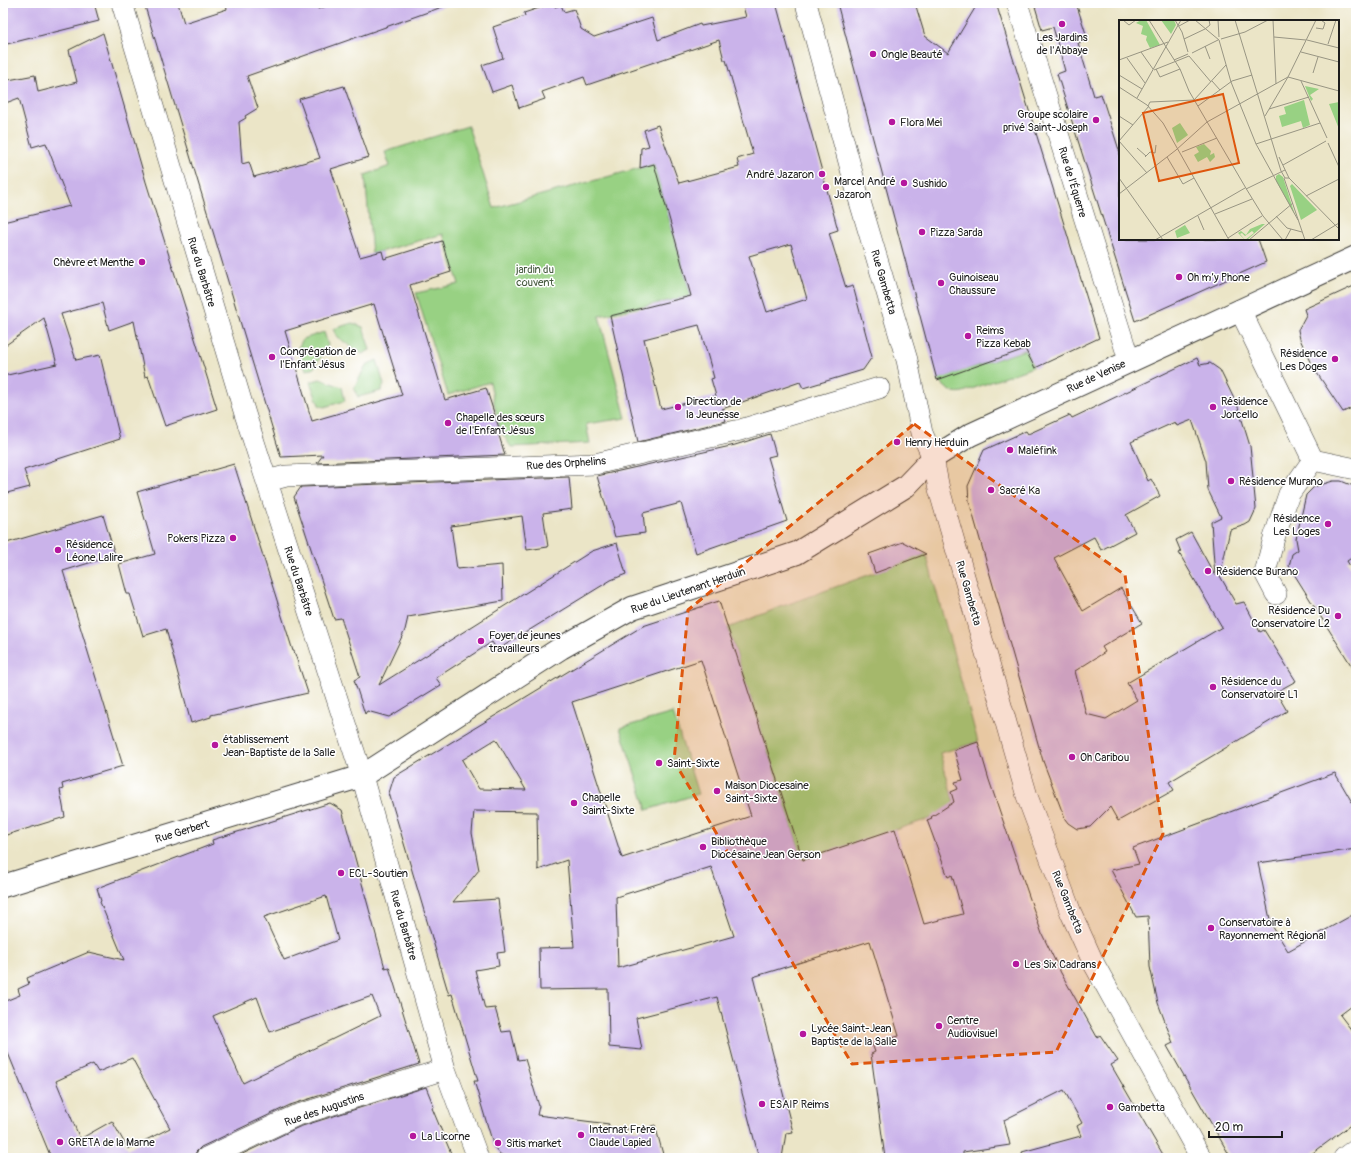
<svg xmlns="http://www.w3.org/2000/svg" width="1359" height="1161" viewBox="0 0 1359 1161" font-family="Pangolin,sans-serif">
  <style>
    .green { fill: #98d183; stroke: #5a7650 }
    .building { fill: #cab3ea; fill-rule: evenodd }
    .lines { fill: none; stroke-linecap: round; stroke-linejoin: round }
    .street-casing { stroke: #3b3a36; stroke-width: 22 }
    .secondary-casing { stroke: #3b3a36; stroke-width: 24 }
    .street { stroke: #fff; stroke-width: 21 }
    .secondary { stroke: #fff; stroke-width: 22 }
    .marked { fill: #de560d; fill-opacity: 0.2; stroke: #de560d; stroke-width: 3; stroke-dasharray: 8 5; stroke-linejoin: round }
    .poi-dot { fill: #b5179e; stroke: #fff; stroke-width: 1.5 }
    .labels { text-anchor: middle; stroke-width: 3; stroke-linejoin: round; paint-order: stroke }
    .poi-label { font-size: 11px; fill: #1c1c1c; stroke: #fff; text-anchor: start }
    .street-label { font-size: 11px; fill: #1c1c1c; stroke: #fff }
    .park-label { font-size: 11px; fill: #475b40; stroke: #fff }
    .inset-road { fill: none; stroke: #989583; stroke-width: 1 }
    .view { fill: #de560d; fill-opacity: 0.15; stroke: #de560d; stroke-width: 2 }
    .inset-edge { fill: none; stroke: #1c1c1c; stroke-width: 2 }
  </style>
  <rect width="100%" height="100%" fill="#fff"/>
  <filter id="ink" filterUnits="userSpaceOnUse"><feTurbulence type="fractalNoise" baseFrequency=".025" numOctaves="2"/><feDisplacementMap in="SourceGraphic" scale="8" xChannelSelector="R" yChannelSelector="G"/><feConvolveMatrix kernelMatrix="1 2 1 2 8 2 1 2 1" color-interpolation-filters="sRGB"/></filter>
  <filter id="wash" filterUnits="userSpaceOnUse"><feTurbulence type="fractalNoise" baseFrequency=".012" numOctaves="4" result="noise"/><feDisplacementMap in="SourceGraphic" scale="16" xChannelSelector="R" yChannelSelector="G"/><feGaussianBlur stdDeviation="0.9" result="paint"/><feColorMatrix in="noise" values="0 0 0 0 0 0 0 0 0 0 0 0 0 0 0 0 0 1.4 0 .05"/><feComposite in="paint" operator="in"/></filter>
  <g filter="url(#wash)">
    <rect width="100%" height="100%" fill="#ebe5c7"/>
    <!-- green -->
    <path class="green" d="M468,126L494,208L654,164L691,296L599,316L626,418L586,424L590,443L511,447L499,428L490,382L448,395L416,293L459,284L443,234L372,254L365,175L390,166L385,152Z
      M352,323L363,327L370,350L362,354L337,337L333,329Z
      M324,332L328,345L313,369L306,370L298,348L303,339Z
      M1025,350L1033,367L963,392C951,395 945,387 937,379Z
      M377,360L384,385L381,391L358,397L354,389L366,365Z
      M320,379L342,387L345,401L324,407L319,405L310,382Z
      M926,554L978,742L940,753L956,810L803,860L728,628L783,606Z
      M673,713L698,794L647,810L620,728Z"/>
    <g id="blocks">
      <!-- building -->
      <path class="building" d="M3,3H94L99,21L3,45Z
        M144,3H178L184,23L227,9L225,3H317L318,9L336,3H445V6L247,76L258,108L245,116L246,118L239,122L242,164L249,162L254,177L320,158L299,99L344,86L369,157L331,169L360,257L382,251L384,259L442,241L451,272L410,285L445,400L486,388L499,428L497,429L505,455L317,463L323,455L281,457ZM374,304L402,395L312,421L285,331Z
        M554,3L555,7L561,5L564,12L574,9L581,29L594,37L652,18L658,40L700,24L701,26L746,17L742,3H776L838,230L829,233L846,288L853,286L872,357L863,370L803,388L800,382L722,409L726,421L638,442L610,316L691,296L654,164L640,168L641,148L649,146L644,130L658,125L679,183L739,167L737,159L753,154L726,60H724L719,40L587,85L584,77L542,92L545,99L519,108L512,85L492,92L482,65L503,58L493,27L525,16L524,13ZM791,244L807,299L767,312L749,256ZM699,325L714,378L711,379L716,396L661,409L644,339Z
        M837,3H915L925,36L948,53L978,3H996L1099,338L1035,368L1025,349L937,380Z
        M1034,3H1076L1088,40L1078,43L1094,96L1101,94L1120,153V239H1258L1266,262L1135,321L1057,74L1065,71L1053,27L1042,30Z
        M103,33L146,182L217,409L165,426L148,376L145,377L134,321L109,330L102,303L61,314L76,360L100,355L120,439L24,470L30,487L3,494V376L57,364L44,318L3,347V222L70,206L46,143L32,147L19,98L3,104V81L35,75L38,92L77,82L69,50Z
        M1356,285V406L1343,412L1311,364L1300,339L1298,330L1306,315L1304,309Z
        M1197,358L1200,365L1210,363L1220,370L1238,407L1250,446L1256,509L1250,522L1245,525L1230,530L1220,576L1236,604L1244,602L1260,632L1264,630L1296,681L1276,692L1287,711L1169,782L1174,790L1118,821L1110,807L1090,827L1077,829L1068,823L1065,819L1043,761L969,501L968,486L984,450L1026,431L1028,434L1070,415L1072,418ZM1192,420L1206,461L1208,490L1221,517L1211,522L1215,576L1191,532L1176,540L1181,552L1179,553L1222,627L1127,683L1137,700L1106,719L1086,714L1075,671L1105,652L1102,647L1142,623L1121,588L1083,611L1054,558L1094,537L1101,550L1135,532L1126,515L1160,496L1151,479L1148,481L1131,442L1175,422L1177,426Z
        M770,434L776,455L768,457L787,521L696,553L681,503L643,513L645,533L615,537L597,476L735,445Z
        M234,464L293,651H294L308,693L211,715V717L191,723L166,629L143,636L130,594H127L119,564L155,554L137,492Z
        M569,477L572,509L543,513L548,547L527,550L522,516L451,526L457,569L502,565L503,601L408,617L405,630L379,685L592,551L617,543L626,574L611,580L497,650L492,642L436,678L441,685L389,717L367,711L365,714L354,680L360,677L341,618L334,619L294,497L301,487Z
        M1333,481H1341L1356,487V555L1347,561L1356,576V673L1289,566L1292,554L1298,550L1296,539L1306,495L1314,487Z
        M103,515L115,555L63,571L123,766L62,784L63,789L60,790L65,817L3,836V544Z
        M903,542L926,554L875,573L869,554Z
        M719,601L803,860L895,829L924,924L963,914L952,875L948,877L927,820L932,818L931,817L954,802L951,792L958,789L955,782L963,780L954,750L978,742L989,780L1042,934L1061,973L1097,1037L1100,1035L1118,1061L1111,1065L1165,1158H1023L1022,1152L1081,1136L1077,1126L1082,1123L1064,1090L1004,1120L1010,1145L963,1152V1158H885L871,1054L875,1052L872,1044L899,1036L870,941L753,977L793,1132L786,1133L782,1158H759L717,997L636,1018L642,1050L609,1047L608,989L540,990L539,948L574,947L567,860L538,870L537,812L474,811L472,833L479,870L453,902L498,899L505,952L497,953L499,966L475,970L485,1009L495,1008L502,1032L511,1031L518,1060L525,1059L539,1106L537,1115L609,1124L608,1127L639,1130L655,1125L664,1158H517L501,1155L494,1147L474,1081H478L452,994L449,995L389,793L394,777L643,626ZM701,660L751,816L622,858L572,702ZM496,739L526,790L479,789L462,760ZM711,867L734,936L618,968L616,897Z
        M1335,773L1356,809V849L1258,863L1271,924L1288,951L1356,913V1003L1340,1015L1356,1036V1121L1306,1158H1231L1167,1046L1173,1043L1158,1003L1150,967L1148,916L1136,917L1111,870L1139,864L1133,848Z
        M330,803L342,810L385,968L389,967L419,1064L290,1105L201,1147L196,1152L194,1158H46L50,1155L3,1041V1002L20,995L18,989L29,984L27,978L89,952L124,960L100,902L101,901L97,888L213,844L212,840ZM326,896L338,940L284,960L264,917ZM372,996L380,1016L243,1083L213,1016L257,997L270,1032ZM132,1058L170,1128L128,1149L112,1121L80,1139L56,1081L93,1064L98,1072Z
        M426,1087L434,1107L432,1108L453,1158H234L299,1127Z"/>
    </g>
  </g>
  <g filter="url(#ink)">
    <use href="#blocks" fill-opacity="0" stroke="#3b3a36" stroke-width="1"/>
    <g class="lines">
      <defs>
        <path id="street" d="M122,3L245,414L362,776L445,1069L478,1158
          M806,3L858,195L907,360L922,433L933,458L939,489L1027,796L1071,913L1094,964L1201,1158
          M1017,3L1129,360
          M1240,310L1313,460
          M267,481L286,476L595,464L740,430L879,388
          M1276,594L1265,573L1274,538L1289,494L1313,460L1356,469
          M206,1158L295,1116L445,1069
          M1344,1158L1356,1149"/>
        <path id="secondary" d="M3,886L362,776L561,648L632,608L797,553L906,486L933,458L970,435L1356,257"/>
      </defs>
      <!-- street casing -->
      <use href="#street" class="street-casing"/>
      <!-- secondary casing -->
      <use href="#secondary" class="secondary-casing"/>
      <!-- street -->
      <use href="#street" class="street"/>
      <!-- secondary -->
      <use href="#secondary" class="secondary"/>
    </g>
  </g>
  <!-- marked area -->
  <path class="marked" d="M914,424L1125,575L1163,834L1056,1052L852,1064L674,761L688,610Z"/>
  <!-- markers -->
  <g class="poi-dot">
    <circle cx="1062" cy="24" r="4"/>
    <circle cx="873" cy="54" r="4"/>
    <circle cx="1096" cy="120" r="4"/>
    <circle cx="892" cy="122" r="4"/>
    <circle cx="822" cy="174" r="4"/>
    <circle cx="904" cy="183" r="4"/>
    <circle cx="826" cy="187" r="4"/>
    <circle cx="922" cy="232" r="4"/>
    <circle cx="142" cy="262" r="4"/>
    <circle cx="1179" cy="277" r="4"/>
    <circle cx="941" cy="283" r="4"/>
    <circle cx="968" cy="336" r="4"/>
    <circle cx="272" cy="357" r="4"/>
    <circle cx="1335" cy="359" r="4"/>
    <circle cx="678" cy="407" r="4"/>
    <circle cx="1213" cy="407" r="4"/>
    <circle cx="448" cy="423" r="4"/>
    <circle cx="897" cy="442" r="4"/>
    <circle cx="1010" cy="450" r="4"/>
    <circle cx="1231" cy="481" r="4"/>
    <circle cx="991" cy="490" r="4"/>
    <circle cx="1328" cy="524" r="4"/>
    <circle cx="233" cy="538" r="4"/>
    <circle cx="58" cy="550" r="4"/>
    <circle cx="1208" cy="571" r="4"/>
    <circle cx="1338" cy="616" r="4"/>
    <circle cx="481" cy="641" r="4"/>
    <circle cx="1213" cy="687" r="4"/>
    <circle cx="215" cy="745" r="4"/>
    <circle cx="1072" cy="757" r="4"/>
    <circle cx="659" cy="763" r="4"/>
    <circle cx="717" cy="791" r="4"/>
    <circle cx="574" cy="803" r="4"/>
    <circle cx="703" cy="847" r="4"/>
    <circle cx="341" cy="873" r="4"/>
    <circle cx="1211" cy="928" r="4"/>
    <circle cx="1016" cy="964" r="4"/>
    <circle cx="939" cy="1026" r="4"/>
    <circle cx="803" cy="1034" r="4"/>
    <circle cx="762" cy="1104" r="4"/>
    <circle cx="1110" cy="1107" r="4"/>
    <circle cx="581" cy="1135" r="4"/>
    <circle cx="413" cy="1136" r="4"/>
    <circle cx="60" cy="1142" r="4"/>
    <circle cx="498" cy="1143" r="4"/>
  </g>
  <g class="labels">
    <!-- poi labels -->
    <g class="poi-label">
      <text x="1062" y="41" text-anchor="middle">Les Jardins<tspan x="1062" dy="13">de l'Abbaye</tspan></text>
      <text x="881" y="58">Ongle Beauté</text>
      <text x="1088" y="118" text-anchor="end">Groupe scolaire<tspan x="1088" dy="13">privé Saint-Joseph</tspan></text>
      <text x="900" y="126">Flora Mei</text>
      <text x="814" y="178" text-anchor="end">André Jazaron</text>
      <text x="834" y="185">Marcel André<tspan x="834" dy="13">Jazaron</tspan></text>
      <text x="912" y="187">Sushido</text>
      <text x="930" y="236">Pizza Sarda</text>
      <text x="134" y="266" text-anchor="end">Chèvre et Menthe</text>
      <text x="949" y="281">Guinoiseau<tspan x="949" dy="13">Chaussure</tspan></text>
      <text x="1187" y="281">Oh m’y Phone</text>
      <text x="976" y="334">Reims<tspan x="976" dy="13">Pizza Kebab</tspan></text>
      <text x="280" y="355">Congrégation de<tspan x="280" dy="13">l'Enfant Jésus</tspan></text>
      <text x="1327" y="357" text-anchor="end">Résidence<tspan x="1327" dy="13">Les Doges</tspan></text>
      <text x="686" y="405">Direction de<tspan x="686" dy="13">la Jeunesse</tspan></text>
      <text x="1221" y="405">Résidence<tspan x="1221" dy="13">Jorcello</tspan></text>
      <text x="456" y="421">Chapelle des sœurs<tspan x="456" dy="13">de l'Enfant Jésus</tspan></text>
      <text x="905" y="446">Henry Herduin</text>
      <text x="1018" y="454">Maléfink</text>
      <text x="1239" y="485">Résidence Murano</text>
      <text x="999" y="494">Sacré Ka</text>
      <text x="1320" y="522" text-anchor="end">Résidence<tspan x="1320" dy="13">Les Loges</tspan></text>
      <text x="225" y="542" text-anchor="end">Pokers Pizza</text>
      <text x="66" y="548">Résidence<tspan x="66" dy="13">Léone Lalire</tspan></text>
      <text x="1216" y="575">Résidence Burano</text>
      <text x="1330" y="614" text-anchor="end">Résidence Du<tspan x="1330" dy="13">Conservatoire L2</tspan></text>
      <text x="489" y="639">Foyer de jeunes<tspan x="489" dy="13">travailleurs</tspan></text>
      <text x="1221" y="685">Résidence du<tspan x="1221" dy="13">Conservatoire L1</tspan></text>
      <text x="223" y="743">établissement<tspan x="223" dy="13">Jean-Baptiste de la Salle</tspan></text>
      <text x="1080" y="761">Oh Caribou</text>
      <text x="667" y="767">Saint-Sixte</text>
      <text x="725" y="789">Maison Diocesaine<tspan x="725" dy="13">Saint-Sixte</tspan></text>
      <text x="582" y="801">Chapelle<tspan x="582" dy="13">Saint-Sixte</tspan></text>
      <text x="711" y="845">Bibliothèque<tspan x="711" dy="13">Diocésaine Jean Gerson</tspan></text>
      <text x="349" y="877">ECL-Soutien</text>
      <text x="1219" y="926">Conservatoire à<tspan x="1219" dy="13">Rayonnement Régional</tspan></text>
      <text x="1024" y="968">Les Six Cadrans</text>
      <text x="947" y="1024">Centre<tspan x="947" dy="13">Audiovisuel</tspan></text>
      <text x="811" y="1032">Lycée Saint-Jean<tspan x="811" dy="13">Baptiste de la Salle</tspan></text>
      <text x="770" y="1108">ESAIP Reims</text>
      <text x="1118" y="1111">Gambetta</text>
      <text x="589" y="1133">Internat Frère<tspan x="589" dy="13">Claude Lapied</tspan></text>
      <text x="421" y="1140">La Licorne</text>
      <text x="68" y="1146">GRETA de la Marne</text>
      <text x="506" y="1147">Sitis market</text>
    </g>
    <!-- street labels -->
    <g class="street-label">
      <text transform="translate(1073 182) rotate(73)" y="4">Rue de l'Équerre</text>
      <text transform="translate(202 272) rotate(73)" y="4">Rue du Barbâtre</text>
      <text transform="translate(884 282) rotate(74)" y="4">Rue Gambetta</text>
      <text transform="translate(1096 376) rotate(-25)" y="4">Rue de Venise</text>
      <text transform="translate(566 463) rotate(-4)" y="4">Rue des Orphelins</text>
      <text transform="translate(299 581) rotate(72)" y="4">Rue du Barbâtre</text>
      <text transform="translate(688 590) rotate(-19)" y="4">Rue du Lieutenant Herduin</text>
      <text transform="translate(969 593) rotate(74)" y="4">Rue Gambetta</text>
      <text transform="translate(182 831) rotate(-17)" y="4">Rue Gerbert</text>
      <text transform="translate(1068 902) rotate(68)" y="4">Rue Gambetta</text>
      <text transform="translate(404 925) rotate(74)" y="4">Rue du Barbâtre</text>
      <text transform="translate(324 1109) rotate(-19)" y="4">Rue des Augustins</text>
    </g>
    <!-- park labels -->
    <g class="park-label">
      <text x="535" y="273">jardin du<tspan x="535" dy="13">couvent</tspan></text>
    </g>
  </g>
  <!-- overview -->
  <g transform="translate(1119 20)">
    <rect width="220" height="220" fill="#ebe5c7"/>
    <path d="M22,0H27L41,25L31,28L27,20L28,16L22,14L24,6L17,3ZM42,0H55L57,5L52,14ZM186,66L200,69L191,75L194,79L192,81ZM185,80L191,105L184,108L182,101L163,107L160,96L167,94L165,87ZM220,82V109L210,84ZM61,103L69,115L58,123L53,108ZM85,124L92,131L91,135L95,133L96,137L91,142L88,137L79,142L75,135L80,132L77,127ZM160,154L164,157L176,195L157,161V156ZM173,164L198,190L182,200L171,166ZM143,204H146L128,220H126L135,213L133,211L126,216L123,213L121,214L126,220L119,213L122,211L127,215L131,209ZM66,205L71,213L58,218L56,211Z" fill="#98d183"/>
    <path class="inset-road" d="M4,0L10,5L17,0M30,0L61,49L70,71L128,170L144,196L164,220M56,0L63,12L69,32M76,0L100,20M99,0L100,17M116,0L162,151L166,158H170M154,0L157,64M60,6L71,0M197,8L204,9L206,3L202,0M155,17L187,20M65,19L86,9L91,5L90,0M102,19L126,12L149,0M100,20L112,62L137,124L179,200M188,20L220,28M209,24L217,0M86,26L91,39M22,32L34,49M182,32L220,42M73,33L99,20M70,36L92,62M8,38L26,63M0,40L49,22M55,40L69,34M37,49L41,57L61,49M35,50L70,36M194,53L199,37M0,55L23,69M169,57L220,71M93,61L101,70M182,61L208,118M0,67L28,85L44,103L110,220M18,78L62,0M75,80L107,45M29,86L31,82L75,80M79,86L113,61L133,55M150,89L190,77M0,96L14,105M146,96L169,57L197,0M0,121L30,86M0,121L28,153M209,123L220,147M137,124L201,103M18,128L27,136M63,132L98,118M26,137L31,132L36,133L37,125M48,137L64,164L75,158M160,137L170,158L220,209M164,145L207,121M0,158L44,220M165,158L186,220M127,169L166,150M0,174L57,130L88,102L169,57M187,176L220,159M96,194L133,179M79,196L85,210M157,196L168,208L183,212M109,218L143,196M36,220L126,168M130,220L174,183M166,220L172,209M192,220L220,203"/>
    <path class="view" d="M104,74L120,143L40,161L24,93Z"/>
    <rect width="220" height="220" class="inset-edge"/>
  </g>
  <!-- margin -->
  <rect width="1359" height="1161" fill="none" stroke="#fff" stroke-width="16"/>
  <!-- scale -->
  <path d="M1209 1131v6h73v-6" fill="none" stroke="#1c1c1c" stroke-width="2"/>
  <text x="1215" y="1131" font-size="12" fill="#1c1c1c" stroke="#ffffff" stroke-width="3" paint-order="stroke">20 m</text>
</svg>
